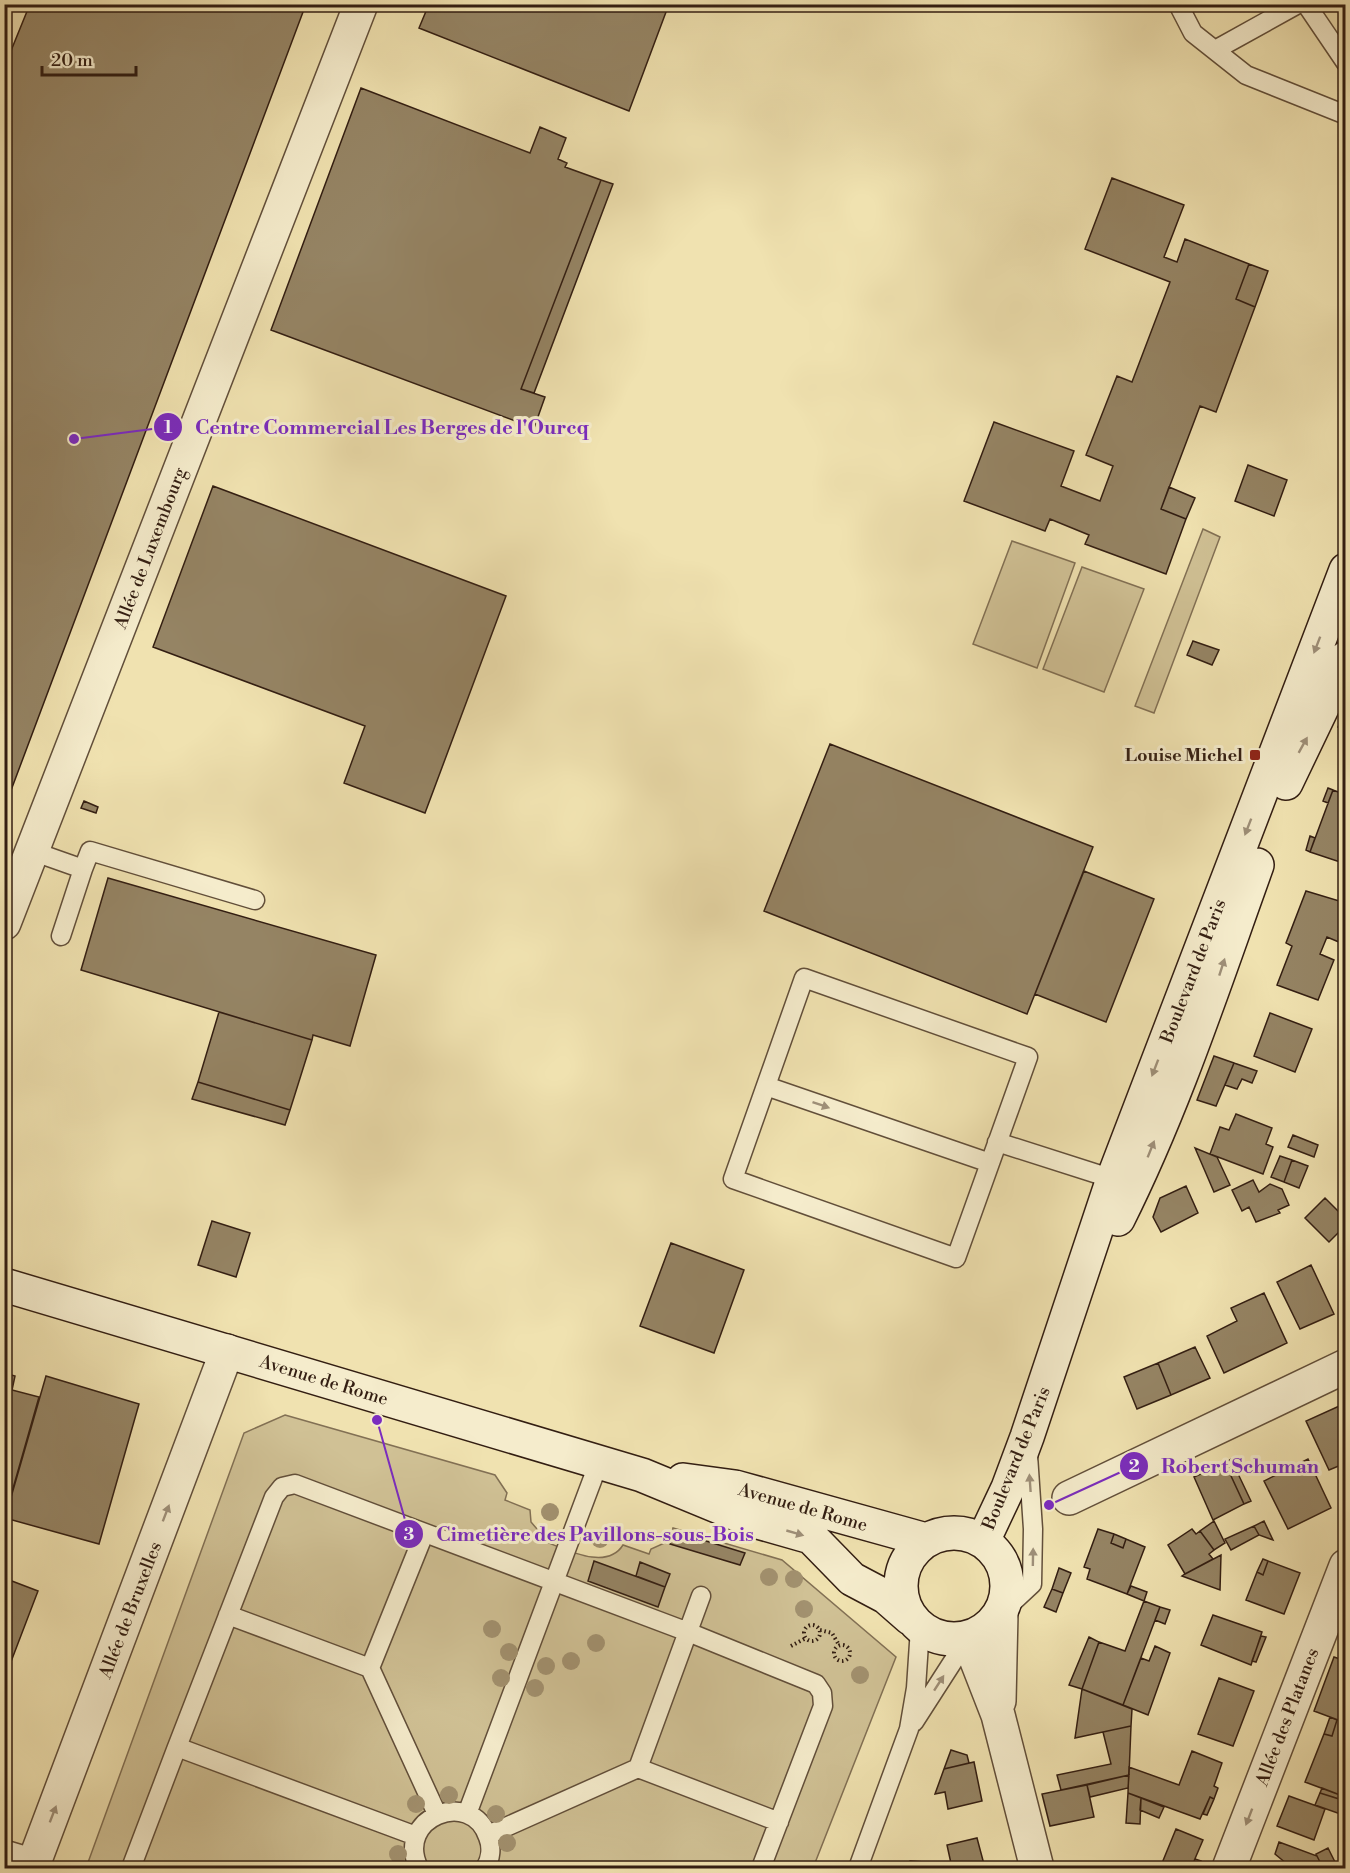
<svg xmlns="http://www.w3.org/2000/svg" width="1350" height="1873" viewBox="0 0 1350 1873" font-family="'Libre Bodoni',serif">
  <style>
    .green { fill: #d0c195; stroke: #827054; stroke-width: 1.5 }
    .building { fill: #958464; stroke: #331e12; stroke-width: 1.5 }
    .lines { fill: none; stroke-linecap: round; stroke-linejoin: round }
    .lane-casing { stroke: #624f3a; stroke-width: 21 }
    .street-casing { stroke: #624f3a; stroke-width: 36 }
    .secondary-casing { stroke: #331e12; stroke-width: 36 }
    .path { stroke: #331e12; stroke-width: 4; stroke-dasharray: 1.5 3; stroke-linecap: butt }
    .lane { stroke: #f5eccc; stroke-width: 18 }
    .street { stroke: #f5eccc; stroke-width: 33 }
    .secondary { stroke: #f5eccc; stroke-width: 33 }
    .tree { fill: #a2916f }
    .oneway { fill: #9e8f78 }
    .poi-dot { fill: #8f2418; stroke: #f5eccc; stroke-width: 2 }
    .labels { text-anchor: middle; stroke-width: 6; stroke-linejoin: round; paint-order: stroke }
    .street-label { font-size: 18px; fill: #331e12; stroke: #f5eccc }
    .poi-label { font-size: 18px; font-weight: bold; fill: #331e12; stroke: #f5eccc; text-anchor: end }
    .leader { fill: none; stroke: #7b2cbf; stroke-width: 2 }
    .callout-dot { fill: #7b2cbf; stroke: #f5eccc; stroke-width: 2 }
    .mark-label { font-size: 18px; text-anchor: middle; font-weight: bold; fill: #fff }
    .callout-label { font-size: 20px; text-anchor: middle; font-weight: bold; fill: #7b2cbf; stroke: #f5eccc; stroke-width: 6; stroke-linejoin: round; paint-order: stroke }
  </style>
  <rect width="100%" height="100%" fill="#f0e2b0"/>
  <filter id="stains"><feTurbulence type="fractalNoise" baseFrequency=".00333" numOctaves="4"/><feColorMatrix values="0 0 0 0 .2 0 0 0 0 .09 0 0 0 0 .02 0 0 0 .5 -.17"/></filter>
  <radialGradient id="worn" r=".72"><stop offset=".6" stop-color="#630" stop-opacity="0"/><stop offset="1" stop-color="#630" stop-opacity=".3"/></radialGradient>
  <!-- green -->
  <path class="green" d="M1203,529L1220,537L1154,713L1135,706Z
    M1012,541L1075,563L1037,668L973,644Z
    M1082,567L1144,589L1104,692L1043,669Z
    M285,1415L495,1475L507,1493L505,1500L530,1510L531,1522L543,1536L541,1540C564,1548 606,1572 623,1545L649,1554L651,1549L669,1541L673,1528L782,1560L896,1657L813,1868H86L244,1433Z"/>
  <!-- building -->
  <path class="building" d="M30,4H306L4,809V68Z
    M429,4H669L629,111L419,28Z
    M361,88L530,153L540,127L566,138L558,159L567,163L565,167L601,180L521,389L545,397L534,428L271,330Z
    M1112,178L1184,205L1164,257L1177,262L1185,239L1249,264L1236,299L1255,307L1216,412L1200,406L1161,509L1186,519L1166,574L1085,544L1089,535L1050,519L1045,531L964,501L994,422L1074,451L1061,486L1100,501L1113,466L1086,455L1117,376L1132,382L1170,282L1085,249Z
    M601,180L613,184L534,393L521,389Z
    M1249,264L1268,271L1255,307L1236,299Z
    M1248,465L1287,480L1274,516L1235,501Z
    M213,486L506,596L425,813L344,783L365,726L153,647Z
    M1169,487L1195,498L1186,519L1161,509Z
    M1193,641L1219,650L1212,665L1187,655Z
    M1346,707V730L1338,727Z
    M830,744L1093,847L1027,1014L764,911Z
    M1328,788L1333,790L1328,803L1323,801Z
    M1333,790L1346,795V864L1310,852Z
    M84,801L98,807L96,813L81,808Z
    M1310,836L1315,838L1310,852L1306,850Z
    M1084,871L1154,899L1106,1022L1035,994Z
    M108,878L376,955L350,1046L313,1035L312,1040L81,970Z
    M1306,891L1346,903V945L1327,937L1320,954L1334,960L1318,1000L1277,985L1292,946L1286,943Z
    M219,1012L312,1040L290,1110L198,1082Z
    M1270,1013L1312,1029L1295,1072L1254,1056Z
    M1214,1056L1234,1063L1216,1106L1197,1100Z
    M1234,1063L1257,1071L1252,1083L1242,1079L1237,1089L1225,1085Z
    M198,1082L290,1110L285,1125L192,1099Z
    M1236,1114L1272,1128L1266,1144L1273,1147L1263,1174L1210,1154L1220,1127L1229,1130Z
    M1293,1135L1318,1145L1314,1157L1288,1147Z
    M1195,1148L1217,1157L1230,1185L1214,1192Z
    M1280,1156L1292,1160L1284,1182L1271,1177Z
    M1292,1160L1308,1166L1299,1188L1284,1182Z
    M1253,1180L1259,1192L1270,1184L1282,1189L1289,1205L1278,1210L1280,1213L1256,1222L1249,1207L1242,1211L1232,1190Z
    M1186,1186L1198,1213L1161,1232L1153,1217L1160,1198Z
    M1325,1198L1346,1219V1225L1329,1242L1305,1218Z
    M212,1221L250,1233L236,1277L198,1265Z
    M671,1243L744,1270L714,1353L640,1326Z
    M1311,1265L1334,1314L1300,1329L1277,1282Z
    M1264,1293L1287,1343L1224,1373L1207,1336L1237,1321L1231,1308Z
    M1195,1347L1210,1378L1171,1395L1158,1363Z
    M1158,1363L1171,1395L1137,1409L1124,1377Z
    M4,1373L15,1376L12,1390L39,1397L4,1520Z
    M46,1376L139,1404L99,1544L5,1518Z
    M1346,1403V1463L1329,1470L1306,1421Z
    M1231,1459L1251,1501L1244,1504L1225,1463Z
    M1308,1459L1331,1508L1288,1529L1264,1481Z
    M1225,1463L1244,1504L1213,1520L1194,1477Z
    M1214,1521L1225,1543L1214,1550L1200,1531Z
    M1264,1521L1273,1540L1259,1535L1254,1526Z
    M1254,1526L1259,1535L1231,1550L1225,1539Z
    M1098,1529L1114,1534L1111,1543L1123,1548L1126,1539L1145,1547L1127,1594L1087,1579L1090,1569L1084,1567Z
    M1192,1529L1196,1534L1200,1531L1214,1550L1209,1554L1213,1559L1185,1574L1168,1545Z
    M674,1531L745,1553L740,1565L670,1544Z
    M1114,1534L1126,1539L1123,1548L1111,1543Z
    M1221,1555L1220,1590L1182,1576L1185,1574Z
    M1263,1559L1268,1561L1263,1575L1257,1572Z
    M594,1561L665,1587L658,1607L588,1581Z
    M1268,1561L1300,1573L1284,1614L1246,1600L1257,1572L1263,1575Z
    M640,1562L670,1574L665,1587L636,1576Z
    M1059,1568L1071,1573L1063,1593L1052,1589Z
    M4,1578L38,1591L4,1680Z
    M1131,1586L1147,1592L1144,1601L1127,1594Z
    M1052,1589L1063,1593L1056,1612L1044,1607Z
    M1144,1601L1160,1607L1123,1705L1082,1689L1099,1642L1125,1651Z
    M1160,1607L1170,1610L1165,1624L1155,1620Z
    M1213,1615L1262,1632L1251,1665L1201,1645Z
    M1261,1636L1266,1637L1256,1662L1252,1661Z
    M1089,1637L1099,1642L1082,1689L1069,1685Z
    M1155,1646L1170,1653L1148,1715L1123,1705L1141,1658L1149,1661Z
    M1334,1657L1346,1661V1723L1314,1711Z
    M1219,1678L1254,1691L1233,1746L1198,1734Z
    M1082,1689L1132,1709L1131,1726L1075,1738Z
    M1330,1717L1337,1720L1332,1736L1324,1734Z
    M1337,1720L1346,1723V1780L1340,1795L1305,1782L1324,1734L1332,1736Z
    M1131,1726L1129,1775L1061,1790L1057,1775L1111,1764L1103,1732Z
    M951,1750L967,1755L969,1763L944,1769Z
    M1192,1751L1222,1763L1214,1786L1218,1788L1214,1799L1210,1797L1200,1819L1128,1793L1129,1767L1179,1785Z
    M974,1762L982,1801L948,1809L945,1792L935,1794L944,1769Z
    M1129,1775L1128,1788L1090,1797L1087,1785Z
    M1087,1785L1094,1817L1050,1826L1042,1794Z
    M1322,1788L1340,1795L1339,1799L1320,1793Z
    M1128,1793L1141,1798L1140,1824L1126,1823Z
    M1320,1793L1346,1801V1816L1315,1805Z
    M1289,1796L1325,1809L1314,1840L1277,1826Z
    M1210,1797L1214,1799L1207,1815L1203,1814Z
    M1141,1798L1164,1807L1159,1818L1140,1810Z
    M1176,1829L1203,1840L1191,1868H1160Z
    M977,1838L985,1868H952L947,1845Z
    M1279,1842L1317,1856L1323,1868H1284L1287,1864L1275,1854Z
    M1328,1848L1338,1868H1323L1316,1854Z
    M1195,1859L1201,1861L1198,1868L1192,1866Z
    M910,1861L925,1862L926,1868H907Z"/>
  <g class="lines">
    <defs>
      <path id="lane" d="M1178,4L1193,33L1246,75L1346,115
        M1306,4L1346,63
        M1215,50L1298,4
        M32,851L83,869L90,851L255,900
        M61,936L83,869
        M804,978L1028,1057L956,1258L733,1179Z
        M766,1086L990,1163
        M997,1142L1113,1179
        M424,1534L370,1668L437,1814
        M1001,1613L1032,1584L1033,1529L1028,1455
        M228,1615L370,1668
        M914,1722L968,1638
        M177,1747L274,1497L282,1487L295,1484L688,1632L816,1684L822,1693L823,1706L761,1868
        M638,1768L779,1822
        M467,1814L599,1462
        M488,1835L638,1768L701,1596
        M131,1868L177,1747L416,1836
        M419,1868C394,1818 471,1787 488,1837C492,1847 491,1859 485,1868
        M858,1868L909,1729L916,1688L920,1628"/>
      <path id="street" d="M4,923L361,4
        M1069,1498L1346,1366
        M968,1638L998,1715L1037,1868
        M999,1701L1001,1613
        M4,1857L34,1866
        M32,1868L227,1351
        M1229,1868L1346,1566"/>
      <path id="secondary" d="M1286,783L1346,658
        M1118,1219C1175,1105 1214,984 1257,865
        M4,1285L642,1475L751,1520L811,1537L852,1579L886,1597L910,1618
        M683,1480L735,1487L926,1540
        M901 1586a53 53 0 1 1 106 0a53 53 0 1 1-106 0Z
        M983,1541L1008,1488L1027,1437L1113,1179L1346,570"/>
    </defs>
    <!-- lane casing -->
    <use href="#lane" class="lane-casing"/>
    <!-- street casing -->
    <use href="#street" class="street-casing"/>
    <!-- secondary casing -->
    <use href="#secondary" class="secondary-casing"/>
    <!-- path -->
    <path class="path" d="M804 1633a8 8 0 1 1 16 0a8 8 0 1 1-16 0Z
      M820,1630L832,1633L839,1645
      M834 1653a8 8 0 1 1 16 0a8 8 0 1 1-16 0Z
      M791,1646L806,1638"/>
    <!-- lane -->
    <use href="#lane" class="lane"/>
    <!-- street -->
    <use href="#street" class="street"/>
    <!-- secondary -->
    <use href="#secondary" class="secondary"/>
  </g>
  <!-- trees -->
  <g class="tree">
    <circle cx="550" cy="1512" r="9"/>
    <circle cx="600" cy="1539" r="9"/>
    <circle cx="769" cy="1577" r="9"/>
    <circle cx="794" cy="1579" r="9"/>
    <circle cx="804" cy="1609" r="9"/>
    <circle cx="492" cy="1629" r="9"/>
    <circle cx="596" cy="1643" r="9"/>
    <circle cx="509" cy="1652" r="9"/>
    <circle cx="571" cy="1661" r="9"/>
    <circle cx="546" cy="1666" r="9"/>
    <circle cx="860" cy="1675" r="9"/>
    <circle cx="501" cy="1678" r="9"/>
    <circle cx="535" cy="1688" r="9"/>
    <circle cx="449" cy="1795" r="9"/>
    <circle cx="416" cy="1804" r="9"/>
    <circle cx="496" cy="1814" r="9"/>
    <circle cx="507" cy="1843" r="9"/>
    <circle cx="398" cy="1854" r="9"/>
  </g>
  <!-- one-way arrows -->
  <defs><path id="oneway-solid" d="M-6-.8H1V-3.2L6.5 0L1 3.2V.8H-6Z" transform="scale(1.5)"/></defs>
  <g class="oneway">
    <use href="#oneway-solid" transform="translate(1317 645) rotate(111)"/>
    <use href="#oneway-solid" transform="translate(1303 745) rotate(-61)"/>
    <use href="#oneway-solid" transform="translate(1248 827) rotate(111)"/>
    <use href="#oneway-solid" transform="translate(1222 967) rotate(-72)"/>
    <use href="#oneway-solid" transform="translate(1155 1068) rotate(111)"/>
    <use href="#oneway-solid" transform="translate(821 1105) rotate(19)"/>
    <use href="#oneway-solid" transform="translate(1151 1149) rotate(-68)"/>
    <use href="#oneway-solid" transform="translate(1030 1483) rotate(-94)"/>
    <use href="#oneway-solid" transform="translate(166 1513) rotate(-69)"/>
    <use href="#oneway-solid" transform="translate(795 1533) rotate(16)"/>
    <use href="#oneway-solid" transform="translate(1033 1557) rotate(-89)"/>
    <use href="#oneway-solid" transform="translate(939 1683) rotate(-57)"/>
    <use href="#oneway-solid" transform="translate(53 1814) rotate(-69)"/>
    <use href="#oneway-solid" transform="translate(1249 1817) rotate(111)"/>
  </g>
  <!-- markers -->
  <rect class="poi-dot" x="1249" y="749" width="12" height="12" rx="3"/>
  <g class="labels">
    <!-- street labels -->
    <g class="street-label">
      <text transform="translate(150 548) rotate(-69)" y="6">Allée de Luxembourg</text>
      <text transform="translate(1193 971) rotate(-69)" y="6">Boulevard de Paris</text>
      <text transform="translate(324 1380) rotate(17)" y="6">Avenue de Rome</text>
      <text transform="translate(1016 1458) rotate(-68)" y="6">Boulevard de Paris</text>
      <text transform="translate(803 1507) rotate(16)" y="6">Avenue de Rome</text>
      <text transform="translate(130 1610) rotate(-69)" y="6">Allée de Bruxelles</text>
      <text transform="translate(1287 1717) rotate(-69)" y="6">Allée des Platanes</text>
    </g>
    <!-- poi labels -->
    <g class="poi-label">
      <text x="1243" y="761">Louise Michel</text>
    </g>
  </g>
  <!-- callouts -->
  <path class="leader" d="M74 439L168 427M1049 1505L1134 1466M377 1420L409 1534"/>
  <g class="callout-dot">
    <circle cx="74" cy="439" r="6"/>
    <circle cx="1049" cy="1505" r="6"/>
    <circle cx="377" cy="1420" r="6"/>
    <circle cx="168" cy="427" r="15"/>
    <circle cx="1134" cy="1466" r="15"/>
    <circle cx="409" cy="1534" r="15"/>
  </g>
  <g class="mark-label">
    <text x="168" y="433">1</text>
    <text x="1134" y="1472">2</text>
    <text x="409" y="1540">3</text>
  </g>
  <g class="callout-label">
    <text x="392" y="434">Centre Commercial Les Berges de l'Ourcq</text>
    <text x="1240" y="1473">Robert Schuman</text>
    <text x="595" y="1541">Cimetière des Pavillons-sous-Bois</text>
  </g>
  <!-- margin -->
  <rect width="1350" height="1873" fill="none" stroke="#f0e2b0" stroke-width="24"/>
  <rect x="6" y="6" width="1338" height="1861" fill="none" stroke="#331e12" stroke-width="3"/>
  <rect x="12" y="12" width="1326" height="1849" fill="none" stroke="#331e12" stroke-width="1.5"/>
  <!-- scale -->
  <path d="M42 66v9h94v-9" fill="none" stroke="#331e12" stroke-width="3"/>
  <text x="51" y="66" font-size="18" fill="#331e12" stroke="#f5eccc" stroke-width="4.5" paint-order="stroke">20 m</text>
  <rect width="100%" height="100%" filter="url(#stains)"/>
  <rect width="100%" height="100%" fill="url(#worn)"/>
</svg>
